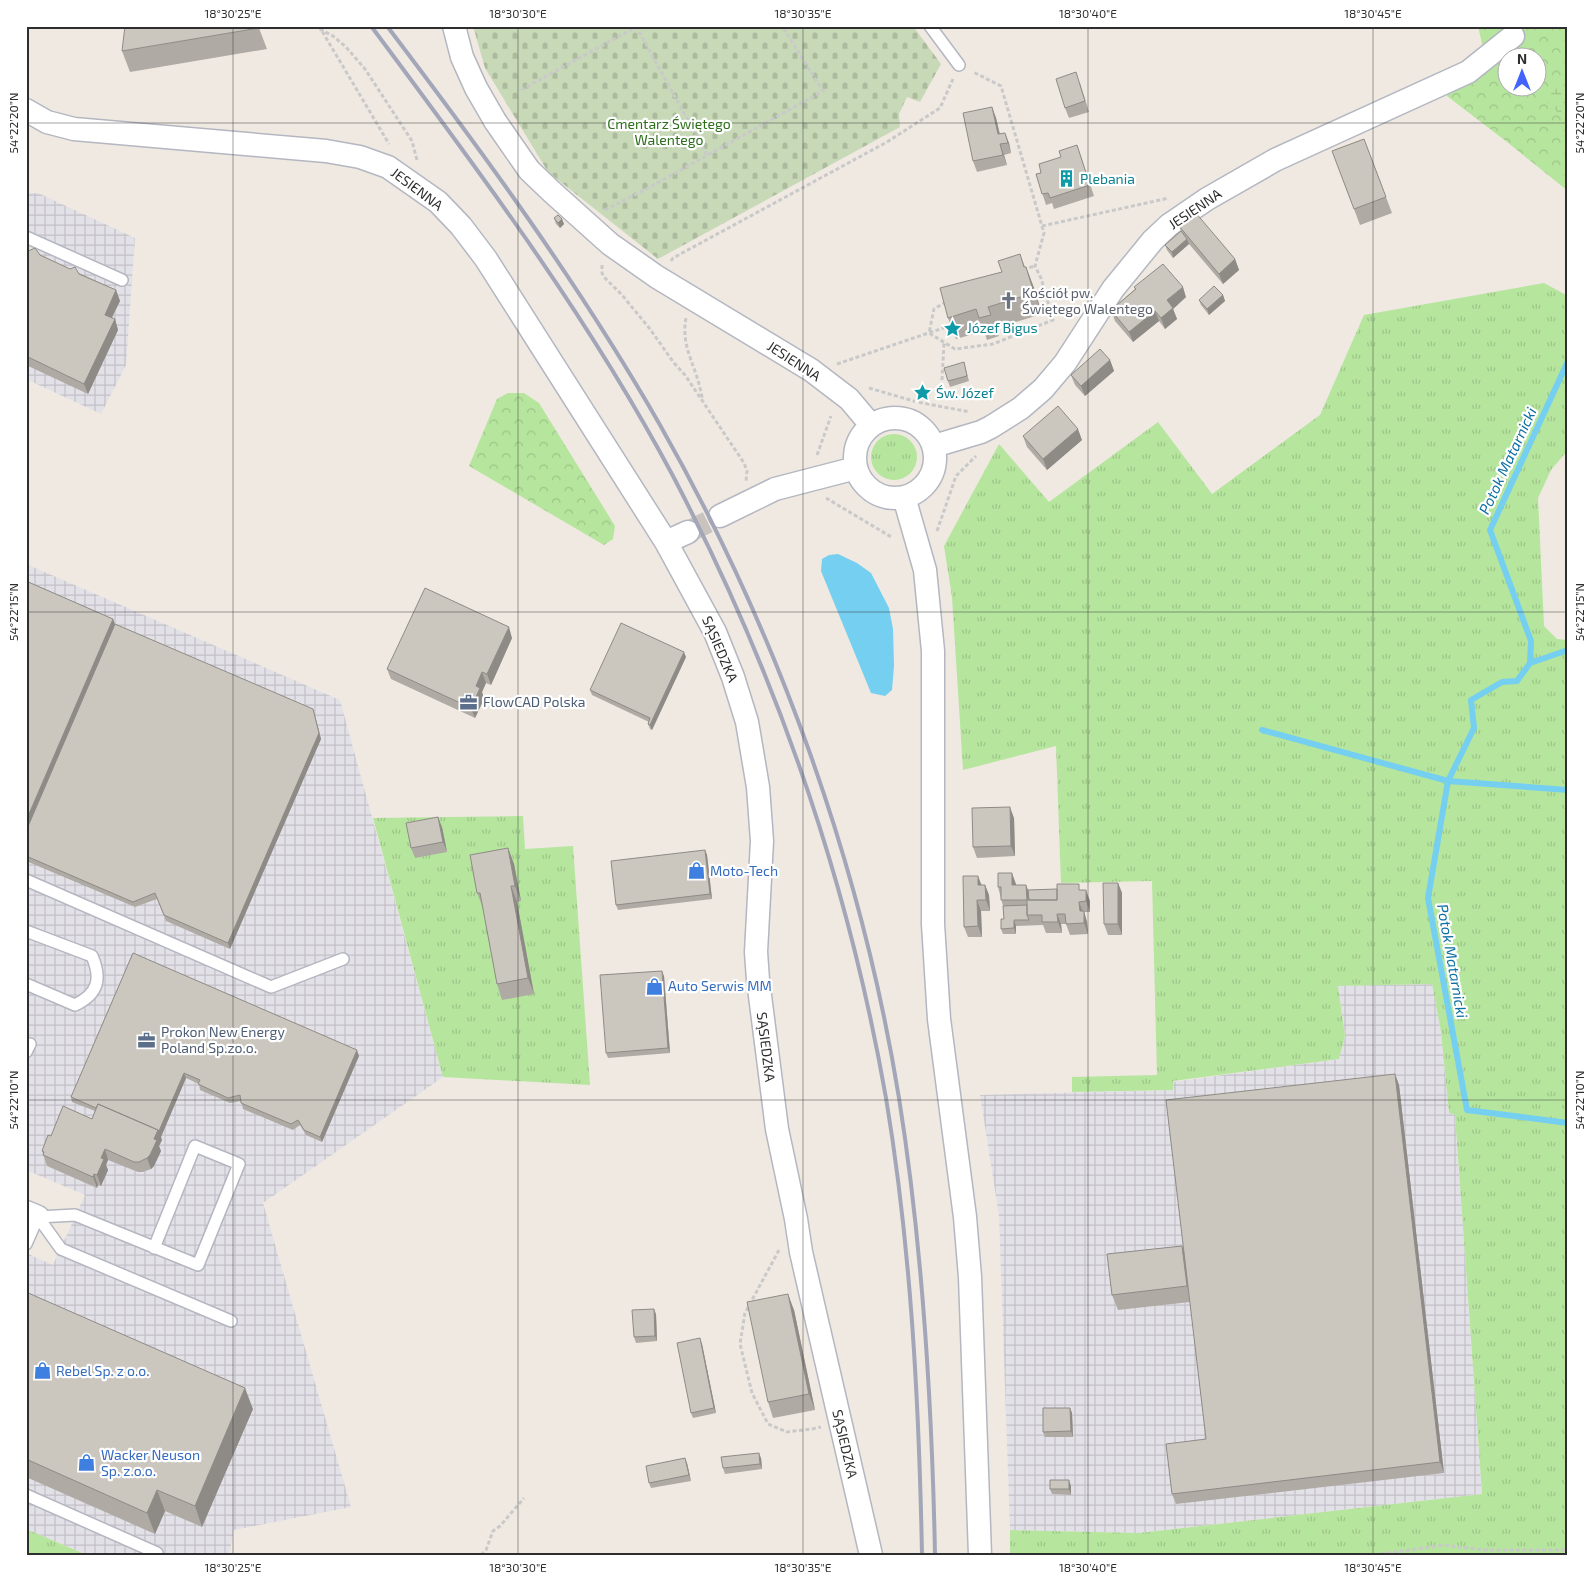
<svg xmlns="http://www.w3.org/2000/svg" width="1594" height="1581" viewBox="0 0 1594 1581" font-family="'Exo 2',sans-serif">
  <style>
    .industrial { fill: url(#industrial-grid) }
    .grass { fill: url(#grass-tufts) }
    .forest { fill: url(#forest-crowns); fill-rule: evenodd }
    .wetland { fill: url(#wetland-marsh) }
    .cemetery { fill: url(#cemetery-stones) }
    .water { fill: #75cff0 }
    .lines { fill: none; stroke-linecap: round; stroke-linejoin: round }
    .stream { stroke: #75cff0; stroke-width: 6 }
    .street-tunnel { stroke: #c8c4bd; stroke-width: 22; stroke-dasharray: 22 11; stroke-linecap: butt }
    .lane-casing { stroke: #b4b7c1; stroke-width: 14 }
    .street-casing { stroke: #b4b7c1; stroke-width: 25 }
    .path { stroke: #c9c9c9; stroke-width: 3; stroke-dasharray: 4 2.5; stroke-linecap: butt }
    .lane { stroke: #fff; stroke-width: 11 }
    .street { stroke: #fff; stroke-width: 22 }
    .rail { stroke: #a3a6b8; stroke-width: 4 }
    .wall { fill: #afaba4 }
    .shaded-wall { fill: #8e8b86 }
    .building { fill: #cbc7bf; stroke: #8e8b86 }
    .ticks { fill: none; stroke: #2e2e2e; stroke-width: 1; stroke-opacity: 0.45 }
    .labels { text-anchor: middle; stroke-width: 4.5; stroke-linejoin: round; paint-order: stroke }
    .park-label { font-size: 14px; fill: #2c6e1b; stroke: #fff }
    .culture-label { font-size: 14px; fill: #0d838f; stroke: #fff; text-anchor: start }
    .street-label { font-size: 14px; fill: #2e2e2e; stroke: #fff }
    .worship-label { font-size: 14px; fill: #5b616d; stroke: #fff; text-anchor: start }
    .service-label { font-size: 14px; fill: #4e5e75; stroke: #fff; text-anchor: start }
    .shop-label { font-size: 14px; fill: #366cbe; stroke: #fff; text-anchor: start }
    .water-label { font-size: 15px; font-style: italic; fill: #0d6fa3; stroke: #fff }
    .neatline { fill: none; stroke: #2e2e2e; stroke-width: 2 }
    .ticks-label { font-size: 12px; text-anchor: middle; fill: #2e2e2e }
  </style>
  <defs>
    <pattern id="industrial-grid" width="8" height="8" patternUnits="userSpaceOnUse" patternTransform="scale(1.25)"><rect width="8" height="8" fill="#e3e1e8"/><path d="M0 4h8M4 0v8" fill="none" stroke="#c3c1c7"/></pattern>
    <pattern id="grass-tufts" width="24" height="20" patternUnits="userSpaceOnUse" patternTransform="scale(1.25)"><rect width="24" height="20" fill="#b6e59e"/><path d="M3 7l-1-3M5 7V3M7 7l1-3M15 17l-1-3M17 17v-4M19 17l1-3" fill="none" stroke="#9dc588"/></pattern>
    <pattern id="forest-crowns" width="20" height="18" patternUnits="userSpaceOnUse" patternTransform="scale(1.25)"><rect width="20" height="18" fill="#b6e59e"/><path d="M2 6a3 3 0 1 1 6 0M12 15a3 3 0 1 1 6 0" fill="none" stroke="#9dc588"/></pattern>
    <pattern id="wetland-marsh" width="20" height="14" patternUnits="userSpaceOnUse" patternTransform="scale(1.25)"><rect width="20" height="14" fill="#b6e59e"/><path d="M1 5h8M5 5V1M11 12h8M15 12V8" fill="none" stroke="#9dc588"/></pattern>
    <pattern id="cemetery-stones" width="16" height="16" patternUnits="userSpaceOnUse" patternTransform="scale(1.25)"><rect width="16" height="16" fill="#c8d9b8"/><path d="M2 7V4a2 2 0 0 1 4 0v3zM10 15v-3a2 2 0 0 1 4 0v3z" fill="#acbb9e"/></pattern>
  </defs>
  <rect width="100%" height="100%" fill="#efe9e1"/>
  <!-- industrial -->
  <path class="industrial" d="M26,193H38L135,238L126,365L101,414L26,379Z
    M26,564L340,700L443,1077L263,1203L351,1507L234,1530L229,1555H87L26,1529V1253L53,1265L85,1195L26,1170Z
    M1432,984L1441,1032L1449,1113L1455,1115L1482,1494L1139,1533L1010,1530L999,1216L980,1095L1172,1090V1082L1339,1059L1345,1036L1338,986Z"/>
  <!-- grass -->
  <path class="grass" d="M1544,283L1568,296V450L1551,470L1538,498L1544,626L1557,639L1568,640V1555H1010V1530L1139,1533L1482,1494L1455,1115L1449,1113L1441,1032L1432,984L1338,986L1345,1036L1339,1059L1173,1081V1090L1072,1092V1077L1157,1075L1152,881L1061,883L1056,746L963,770L952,597L944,546L999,444L1049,502L1158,422L1212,494L1320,415L1364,315Z
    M871 457a23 23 0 1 1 46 0a23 23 0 1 1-46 0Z
    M523,816L525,849L573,846L590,1085L443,1077L373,818Z
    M26,1529L87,1555H26Z"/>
  <!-- forest -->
  <path class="forest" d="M1478,26H1568V191L1507,142L1447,96L1453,83L1483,48ZM1506,58H1536V88H1506Z
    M508,393H524L539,403L615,526L613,539L604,545L469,466L497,399Z"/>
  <!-- wetland -->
  <path class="wetland" d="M1568,75V123L1545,99L1550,85Z"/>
  <!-- cemetery -->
  <path class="cemetery" d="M473,26H913L941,64L920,102L907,97L899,114L900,127L658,259L548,172L485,68Z"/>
  <!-- water -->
  <path class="water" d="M838,554L857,563L871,573L889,608L893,629L894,666L892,690L885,696L871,693L821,571L822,559L829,555Z"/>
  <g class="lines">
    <!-- stream -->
    <path class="stream" d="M1568,361L1490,530L1531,641L1530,663L1517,681L1502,682L1471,700L1474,728L1448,781L1428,898L1467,1110L1568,1123
      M1530,663L1568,650
      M1262,730L1448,781L1568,790"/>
    <!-- street-tunnel -->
    <path class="street-tunnel" d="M688,532L720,516"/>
    <defs>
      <path id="lane" d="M930,26L959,65
        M26,237L122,280
        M26,880L271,987L343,959
        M26,931L92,956C102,979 98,994 75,1005L26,984
        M26,1052L30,1044
        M38,1217L75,1215L198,1265L239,1164L195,1146L154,1248
        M38,1217L61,1249L231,1321
        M26,1244L38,1217
        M26,1495L157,1553"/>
      <path id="street" d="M454,26L462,57L476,88L495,121L529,170L552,192L610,244L657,277L811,370L849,399L871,425
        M26,110L47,122L74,129L326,151L360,157L388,167L438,202L461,226L486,259L666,542L715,632L733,677L747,722L758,787L762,841L756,952L758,980L777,1129L796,1219L801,1252L871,1555
        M855 458a40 40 0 1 1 80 0a40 40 0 1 1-80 0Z
        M934,446L981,432L991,427L1021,408L1043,389L1065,363L1113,289L1153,240L1169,225L1207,199L1275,160L1468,72L1513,36
        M904,497L925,570L933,651V924L939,1019L965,1217L970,1277L980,1555
        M720,516L775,489L856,468
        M666,542L688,532
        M26,1212L38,1217"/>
    </defs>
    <!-- lane casing -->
    <use href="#lane" class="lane-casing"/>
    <!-- street casing -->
    <use href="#street" class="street-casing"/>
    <!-- path -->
    <path class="path" d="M314,26L333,36L346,47L365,69L412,141L417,160
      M319,26L389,144
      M636,26L707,155
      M521,90L636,27
      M605,210L650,187L823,91L782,26
      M1042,226L1169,198
      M671,261L673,258L887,142L940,108L953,79
      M602,265V273L604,277L622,295L650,329L674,363L685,375L744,463L747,471L746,481
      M1023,269L1035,266
      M946,302L934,309L929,333L955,349L993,344L1053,320L1041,278L1035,266L1044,233L1001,86L973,72
      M686,318C682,340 689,354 696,374C699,383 701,392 703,401
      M837,364L952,325
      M942,380L944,343
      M869,388L917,402L970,412
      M817,455L831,416
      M826,498L893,538
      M937,531L956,476L976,456
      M779,1250L745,1313L740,1344L752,1393L768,1424L787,1432L812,1429L821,1427
      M481,1555L486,1550L493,1531L500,1526L524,1498
      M1374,1555L1444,1545L1484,1550H1568"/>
    <!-- lane -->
    <use href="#lane" class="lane"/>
    <!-- street -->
    <use href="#street" class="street"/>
    <!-- rail -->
    <path class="rail" d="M371,26C479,171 588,316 673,476C775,671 848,881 886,1098C911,1248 919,1402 922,1555
      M387,26C484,154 580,285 660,425C777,631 861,864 899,1098C923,1249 932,1402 935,1555"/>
  </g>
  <!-- wall -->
  <path class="wall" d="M259,28L267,49L130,72L122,51Z
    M1080,83L1089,112L1069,118L1065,108Z
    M992,107L996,118L1000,134L1009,143L1011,153L1004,155L1007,165L977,172L973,161Z
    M1364,139L1392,213L1360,225L1332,151Z
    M1077,145L1094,196L1054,209L1052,203L1046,205L1036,174L1041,173L1061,157Z
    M554,218L562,219L564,224L560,228L556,224Z
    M1179,226L1235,259L1239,270L1223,284L1189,244L1173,258L1167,250L1165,245L1181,231Z
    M26,252L40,255L116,290L120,301L112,318L115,319L118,330L88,394L26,365Z
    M1020,254L1025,267H1026L1034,288L1042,314L996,328L999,336L987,340L984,331L956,339L948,318L1002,272Z
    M1134,287L1186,297L1173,309L1177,319L1165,329L1159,321L1133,342L1115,321L1111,310L1135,289Z
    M1223,295L1225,301L1209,315L1201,305L1199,300Z
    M1110,360L1114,371L1085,396L1075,385L1071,375Z
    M964,362L969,381L950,387L948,381Z
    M1023,436L1082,440L1047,470L1027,447Z
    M26,581L113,619L115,624L315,715L321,739L230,949L166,921L157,899L135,907L26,861Z
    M512,638L491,685L486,683L482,692L484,699L475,718L391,679L387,669Z
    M686,657L652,730L650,729L648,724L649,722L592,695L590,690Z
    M1014,818L1015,856L977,858L973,847Z
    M442,827L447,852L415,858L411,848Z
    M508,848L514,864L521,901L517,902L534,994L502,1000L497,984L483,908L477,893Z
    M705,850L707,855L712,899L618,910L616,905Z
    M1118,883L1122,893V935H1108L1104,924Z
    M1016,884V885H1026L1028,890H1081L1090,901V912H1084L1087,922L1088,934L1070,935L1066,924H1061L1062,933H1046L1043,925L1016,926V934H1003L1001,929L1004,919L1003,906L998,887Z
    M981,885H985L989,895L990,911H981L982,937H968L964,927Z
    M133,953L359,1056L322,1142L306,1135L300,1125L293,1130L243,1109L241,1101L230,1103L200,1090L199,1084L186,1078L161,1137L162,1140L159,1146L161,1151L154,1166L151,1169L143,1172H138L108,1160L106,1165L108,1170L101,1186L98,1185L97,1188L47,1166L42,1151L51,1136L92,1119L95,1111L72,1102L71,1097Z
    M664,976L670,1053L608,1058L606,1053Z
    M1395,1074L1399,1085L1444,1473L1176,1504L1172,1494L1206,1439L1190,1302L1118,1310L1112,1295L1184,1250Z
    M26,1292L253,1409L202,1527L165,1511L155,1534L26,1477Z
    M794,1310L815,1410L773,1418L768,1402Z
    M656,1314L657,1341L636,1343L634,1337Z
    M702,1344L716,1413L693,1418L691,1413Z
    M1070,1408L1072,1413L1073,1437H1045L1043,1432Z
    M761,1458L762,1469L725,1474L723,1468Z
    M687,1463L691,1481L651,1488L649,1483Z
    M1071,1486V1495L1052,1494L1050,1489Z"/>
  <!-- shaded-wall -->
  <path class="shaded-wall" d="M992,107L996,118L1002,145L998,134Z
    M1005,133L1009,143L1011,153Z
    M1000,144L1004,155L1007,165L1003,155Z
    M562,219L564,224L560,228L558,223Z
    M1187,239L1189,244L1173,258L1172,252Z
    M1235,259L1239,270L1223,284L1219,274Z
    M1026,267L1034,288L1042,314L1034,293Z
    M1183,287L1186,297L1173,309L1177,319L1165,329L1161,318L1167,300Z
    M116,290L120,301L108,325L105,315Z
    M1223,295L1225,301L1209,315L1207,309Z
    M1155,311L1159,321L1133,342L1129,332Z
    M115,319L118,330L88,394L84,384Z
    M1110,360L1114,371L1085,396L1081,386Z
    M1078,429L1082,440L1047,470L1043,459Z
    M113,619L117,630L26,841V821Z
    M509,627L512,638L491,685L487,674Z
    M684,652L686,657L652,730L650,725Z
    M482,672L486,683L482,692L484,699L475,718L471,708L476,686Z
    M313,709L321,739L230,949L228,943Z
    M1010,807L1014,818L1015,856L1011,846Z
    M438,817L442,827L447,852L443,842Z
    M508,848L514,864L521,901L515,886Z
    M705,850L707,855L712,899L710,894Z
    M1012,873L1016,884V895L1012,885Z
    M978,876L982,886L978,885Z
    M1118,883L1122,893V935L1118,924Z
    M985,885L989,895L990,911L986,900Z
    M1026,885L1030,895V905L1027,900Z
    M511,886L517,902L534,994L528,978Z
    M1086,890L1090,901V912L1086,901Z
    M977,900L981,911L982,937L978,926Z
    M1079,902L1083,912L1080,911Z
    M1084,911L1087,922L1088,934L1084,923Z
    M1057,914L1061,924L1062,933L1058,922Z
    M1014,920L1016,926V934L1014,928Z
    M662,971L664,976L670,1053L668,1048Z
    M357,1050L359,1056L322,1142L320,1137Z
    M184,1073L186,1078L161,1137L162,1140L159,1146L161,1151L154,1166L151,1169L147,1158L154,1139Z
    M1395,1074L1399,1085L1444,1473L1440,1462Z
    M105,1149L108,1160L106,1165L108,1170L101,1186L97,1175L101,1158Z
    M94,1174L98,1185L97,1188L93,1177Z
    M1182,1246L1188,1262L1193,1302L1187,1286Z
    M788,1294L794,1310L815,1410L809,1394Z
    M654,1309L656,1314L657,1341L655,1336Z
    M700,1338L702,1344L716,1413L714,1408Z
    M245,1388L253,1409L202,1527L195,1506Z
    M1070,1408L1072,1413L1073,1437L1071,1431Z
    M759,1453L761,1458L762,1469L760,1464Z
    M685,1458L687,1463L691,1481L689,1475Z
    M1069,1480L1071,1486V1495L1069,1489Z
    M157,1490L165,1511L155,1534L147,1513Z"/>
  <!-- building -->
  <path class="building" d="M125,26H257L259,28L122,51Z
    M1076,72L1085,101L1065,108L1056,79Z
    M992,107L998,134L1005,133L1008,143L1000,144L1003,155L973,161L963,113Z
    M1364,139L1386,197L1354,209L1332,151Z
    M1077,145L1090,185L1050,198L1048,193L1042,194L1036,174L1041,173L1039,164L1061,157L1059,151Z
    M1195,212L1235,259L1219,274L1179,226Z
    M558,215L562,219L558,223L554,218Z
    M1181,231L1187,239L1172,252L1165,245Z
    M35,248L40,255L70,269L75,267L79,274L116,290L105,315L115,319L84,384L26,356V252Z
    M1020,254L1024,267H1026L1034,293L988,307L991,315L979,318L976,309L948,318L940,288L1002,272L998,261Z
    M1163,264L1183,287L1167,300L1173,308L1161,318L1155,311L1129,332L1111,310L1136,289L1134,287Z
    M1214,286L1223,295L1207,309L1199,300Z
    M1100,349L1110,360L1081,386L1071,375Z
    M964,362L967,376L948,381L944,368Z
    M1058,406L1078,429L1043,459L1023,436Z
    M26,581L113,619L26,821Z
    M425,588L509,627L487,674L482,672L476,686L480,688L471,708L387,669Z
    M621,623L684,652L650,725L648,724L650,718L590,690Z
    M115,624L313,709L319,733L228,943L164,915L155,893L133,902L26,856V831Z
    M1010,807L1011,846L973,847L972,808Z
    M438,817L443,842L411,848L406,823Z
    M508,848L515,886H511L528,978L497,984L480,893H477L470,855Z
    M705,850L710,894L616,905L611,861Z
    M998,873H1012V885H1026L1027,900H1057V884H1079V890H1086V901L1079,902L1080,911H1084V923L1066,924L1065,914H1057L1058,922H1042V915H1027V900H1001V887H998Z
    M963,876H978V885H985L986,900H977L978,926L964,927Z
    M1103,883H1118V924H1104Z
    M1057,889V900H1029L1028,890Z
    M1027,905V915L1029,920H1014V928L1001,929V919H1004L1003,906Z
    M133,953L357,1050L320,1137L304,1130L298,1120L291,1124L241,1103L240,1095L228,1098L198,1084L200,1080L184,1073L159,1131L158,1130L98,1104L96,1108L71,1097Z
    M662,971L668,1048L606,1053L600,975Z
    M1395,1074L1440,1462L1172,1494L1166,1444L1206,1439L1166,1100Z
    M98,1104L158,1130L154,1139L157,1140L150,1155L147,1158L139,1162H134L105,1149L101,1158L104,1159L97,1175L94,1174L93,1177L43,1155L44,1152L42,1151L48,1135L51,1136L63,1106L92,1119Z
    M1182,1246L1187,1286L1112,1295L1107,1254Z
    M26,1292L245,1388L195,1506L157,1490L147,1513L26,1459Z
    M788,1294L809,1394L768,1402L747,1302Z
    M654,1309L655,1336L634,1337L632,1310Z
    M700,1338L714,1408L691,1413L677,1343Z
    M1043,1408H1070L1071,1431L1043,1432Z
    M759,1453L760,1464L723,1468L721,1457Z
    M685,1458L689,1475L649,1483L646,1466Z
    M1050,1480H1069V1489H1050Z"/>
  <!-- ticks -->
  <path class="ticks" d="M233,26V1555M518,26V1555M803,26V1555M1088,26V1555M1373,26V1555M26,123H1568M26,612H1568M26,1100H1568"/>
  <!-- icons -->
  <defs>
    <symbol id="building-bare" viewBox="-9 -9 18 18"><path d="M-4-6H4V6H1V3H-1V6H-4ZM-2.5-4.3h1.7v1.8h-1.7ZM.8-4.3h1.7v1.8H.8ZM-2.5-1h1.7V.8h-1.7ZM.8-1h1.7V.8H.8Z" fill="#0f9aa8" stroke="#fff" stroke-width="2.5" paint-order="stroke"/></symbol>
    <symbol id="church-bare" viewBox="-9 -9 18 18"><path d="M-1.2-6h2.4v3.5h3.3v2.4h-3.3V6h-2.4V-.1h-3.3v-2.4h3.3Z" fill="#6b7280" stroke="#fff" stroke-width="2.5" paint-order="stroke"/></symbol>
    <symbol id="sight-bare" viewBox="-9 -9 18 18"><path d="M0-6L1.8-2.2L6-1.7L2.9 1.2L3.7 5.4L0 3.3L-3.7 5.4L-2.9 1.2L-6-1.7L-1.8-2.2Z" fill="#0f9aa8" stroke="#fff" stroke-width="2.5" paint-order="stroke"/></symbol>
    <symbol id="office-bare" viewBox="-9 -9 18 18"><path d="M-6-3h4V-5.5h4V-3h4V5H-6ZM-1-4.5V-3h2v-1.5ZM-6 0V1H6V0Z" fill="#5c6f8a" stroke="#fff" stroke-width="2.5" paint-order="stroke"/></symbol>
    <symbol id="shop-bare" viewBox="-9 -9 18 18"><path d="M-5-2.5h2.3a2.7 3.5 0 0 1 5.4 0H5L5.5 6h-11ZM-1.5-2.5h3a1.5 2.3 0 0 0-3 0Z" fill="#3f7fe0" stroke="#fff" stroke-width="2.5" paint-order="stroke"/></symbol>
  </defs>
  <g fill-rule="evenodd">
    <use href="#building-bare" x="1054" y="166" width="25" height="25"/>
    <use href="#church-bare" x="996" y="288" width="25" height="25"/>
    <use href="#sight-bare" x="940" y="316" width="25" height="25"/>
    <use href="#sight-bare" x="910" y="380" width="25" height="25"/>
    <use href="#office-bare" x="456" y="690" width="25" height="25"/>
    <use href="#shop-bare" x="684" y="858" width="25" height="25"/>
    <use href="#shop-bare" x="642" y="974" width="25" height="25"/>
    <use href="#office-bare" x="134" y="1028" width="25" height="25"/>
    <use href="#shop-bare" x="30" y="1358" width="25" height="25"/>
    <use href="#shop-bare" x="74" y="1450" width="25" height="25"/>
  </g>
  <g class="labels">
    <!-- park labels -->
    <g class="park-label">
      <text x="669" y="129">Cmentarz Świętego<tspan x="669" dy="16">Walentego</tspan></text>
    </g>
    <!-- culture labels -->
    <g class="culture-label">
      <text x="1080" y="184">Plebania</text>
      <text x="967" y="333">Józef Bigus</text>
      <text x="936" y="398">Św. Józef</text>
    </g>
    <!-- street labels -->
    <g class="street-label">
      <text transform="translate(417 189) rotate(37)" y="5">JESIENNA</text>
      <text transform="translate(1195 209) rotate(-34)" y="5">JESIENNA</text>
      <text transform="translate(794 361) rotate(33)" y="5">JESIENNA</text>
      <text transform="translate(720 649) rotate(67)" y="5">SĄSIEDZKA</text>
      <text transform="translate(766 1047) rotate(83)" y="5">SĄSIEDZKA</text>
      <text transform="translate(845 1444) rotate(77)" y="5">SĄSIEDZKA</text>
    </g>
    <!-- worship labels -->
    <g class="worship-label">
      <text x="1022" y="298">Kościół pw.<tspan x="1022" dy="16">Świętego Walentego</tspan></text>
    </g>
    <!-- service labels -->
    <g class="service-label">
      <text x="483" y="707">FlowCAD Polska</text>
      <text x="161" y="1037">Prokon New Energy<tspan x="161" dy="16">Poland Sp.zo.o.</tspan></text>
    </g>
    <!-- shop labels -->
    <g class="shop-label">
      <text x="710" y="876">Moto-Tech</text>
      <text x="668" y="991">Auto Serwis MM</text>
      <text x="56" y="1376">Rebel Sp. z o.o.</text>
      <text x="101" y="1460">Wacker Neuson<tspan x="101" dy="16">Sp. z.o.o.</tspan></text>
    </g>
    <!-- water labels -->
    <g class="water-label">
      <text transform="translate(1508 461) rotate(-65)" y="5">Potok Matarnicki</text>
      <text transform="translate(1452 961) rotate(80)" y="5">Potok Matarnicki</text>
    </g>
  </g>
  <!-- border -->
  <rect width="1594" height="1581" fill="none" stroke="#ffffff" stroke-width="55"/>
  <!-- north arrow -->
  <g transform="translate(1522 72)"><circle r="24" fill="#ffffff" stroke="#ababab"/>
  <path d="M0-4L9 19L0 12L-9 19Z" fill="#4264fb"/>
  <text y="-8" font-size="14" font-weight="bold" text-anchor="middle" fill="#2e2e2e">N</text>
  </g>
  <rect x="28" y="28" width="1538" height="1526" class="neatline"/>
  <g class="ticks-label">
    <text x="233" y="18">18°30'25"E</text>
    <text x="518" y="18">18°30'30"E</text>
    <text x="803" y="18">18°30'35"E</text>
    <text x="1088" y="18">18°30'40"E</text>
    <text x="1373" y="18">18°30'45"E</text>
    <text transform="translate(14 123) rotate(-90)" y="4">54°22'20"N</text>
    <text transform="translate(1580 123) rotate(-90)" y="4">54°22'20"N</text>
    <text transform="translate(14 612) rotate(-90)" y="4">54°22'15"N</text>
    <text transform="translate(1580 612) rotate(-90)" y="4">54°22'15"N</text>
    <text transform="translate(14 1100) rotate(-90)" y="4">54°22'10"N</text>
    <text transform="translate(1580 1100) rotate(-90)" y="4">54°22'10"N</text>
    <text x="233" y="1572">18°30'25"E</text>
    <text x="518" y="1572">18°30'30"E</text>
    <text x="803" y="1572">18°30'35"E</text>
    <text x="1088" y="1572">18°30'40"E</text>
    <text x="1373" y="1572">18°30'45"E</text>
  </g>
</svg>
